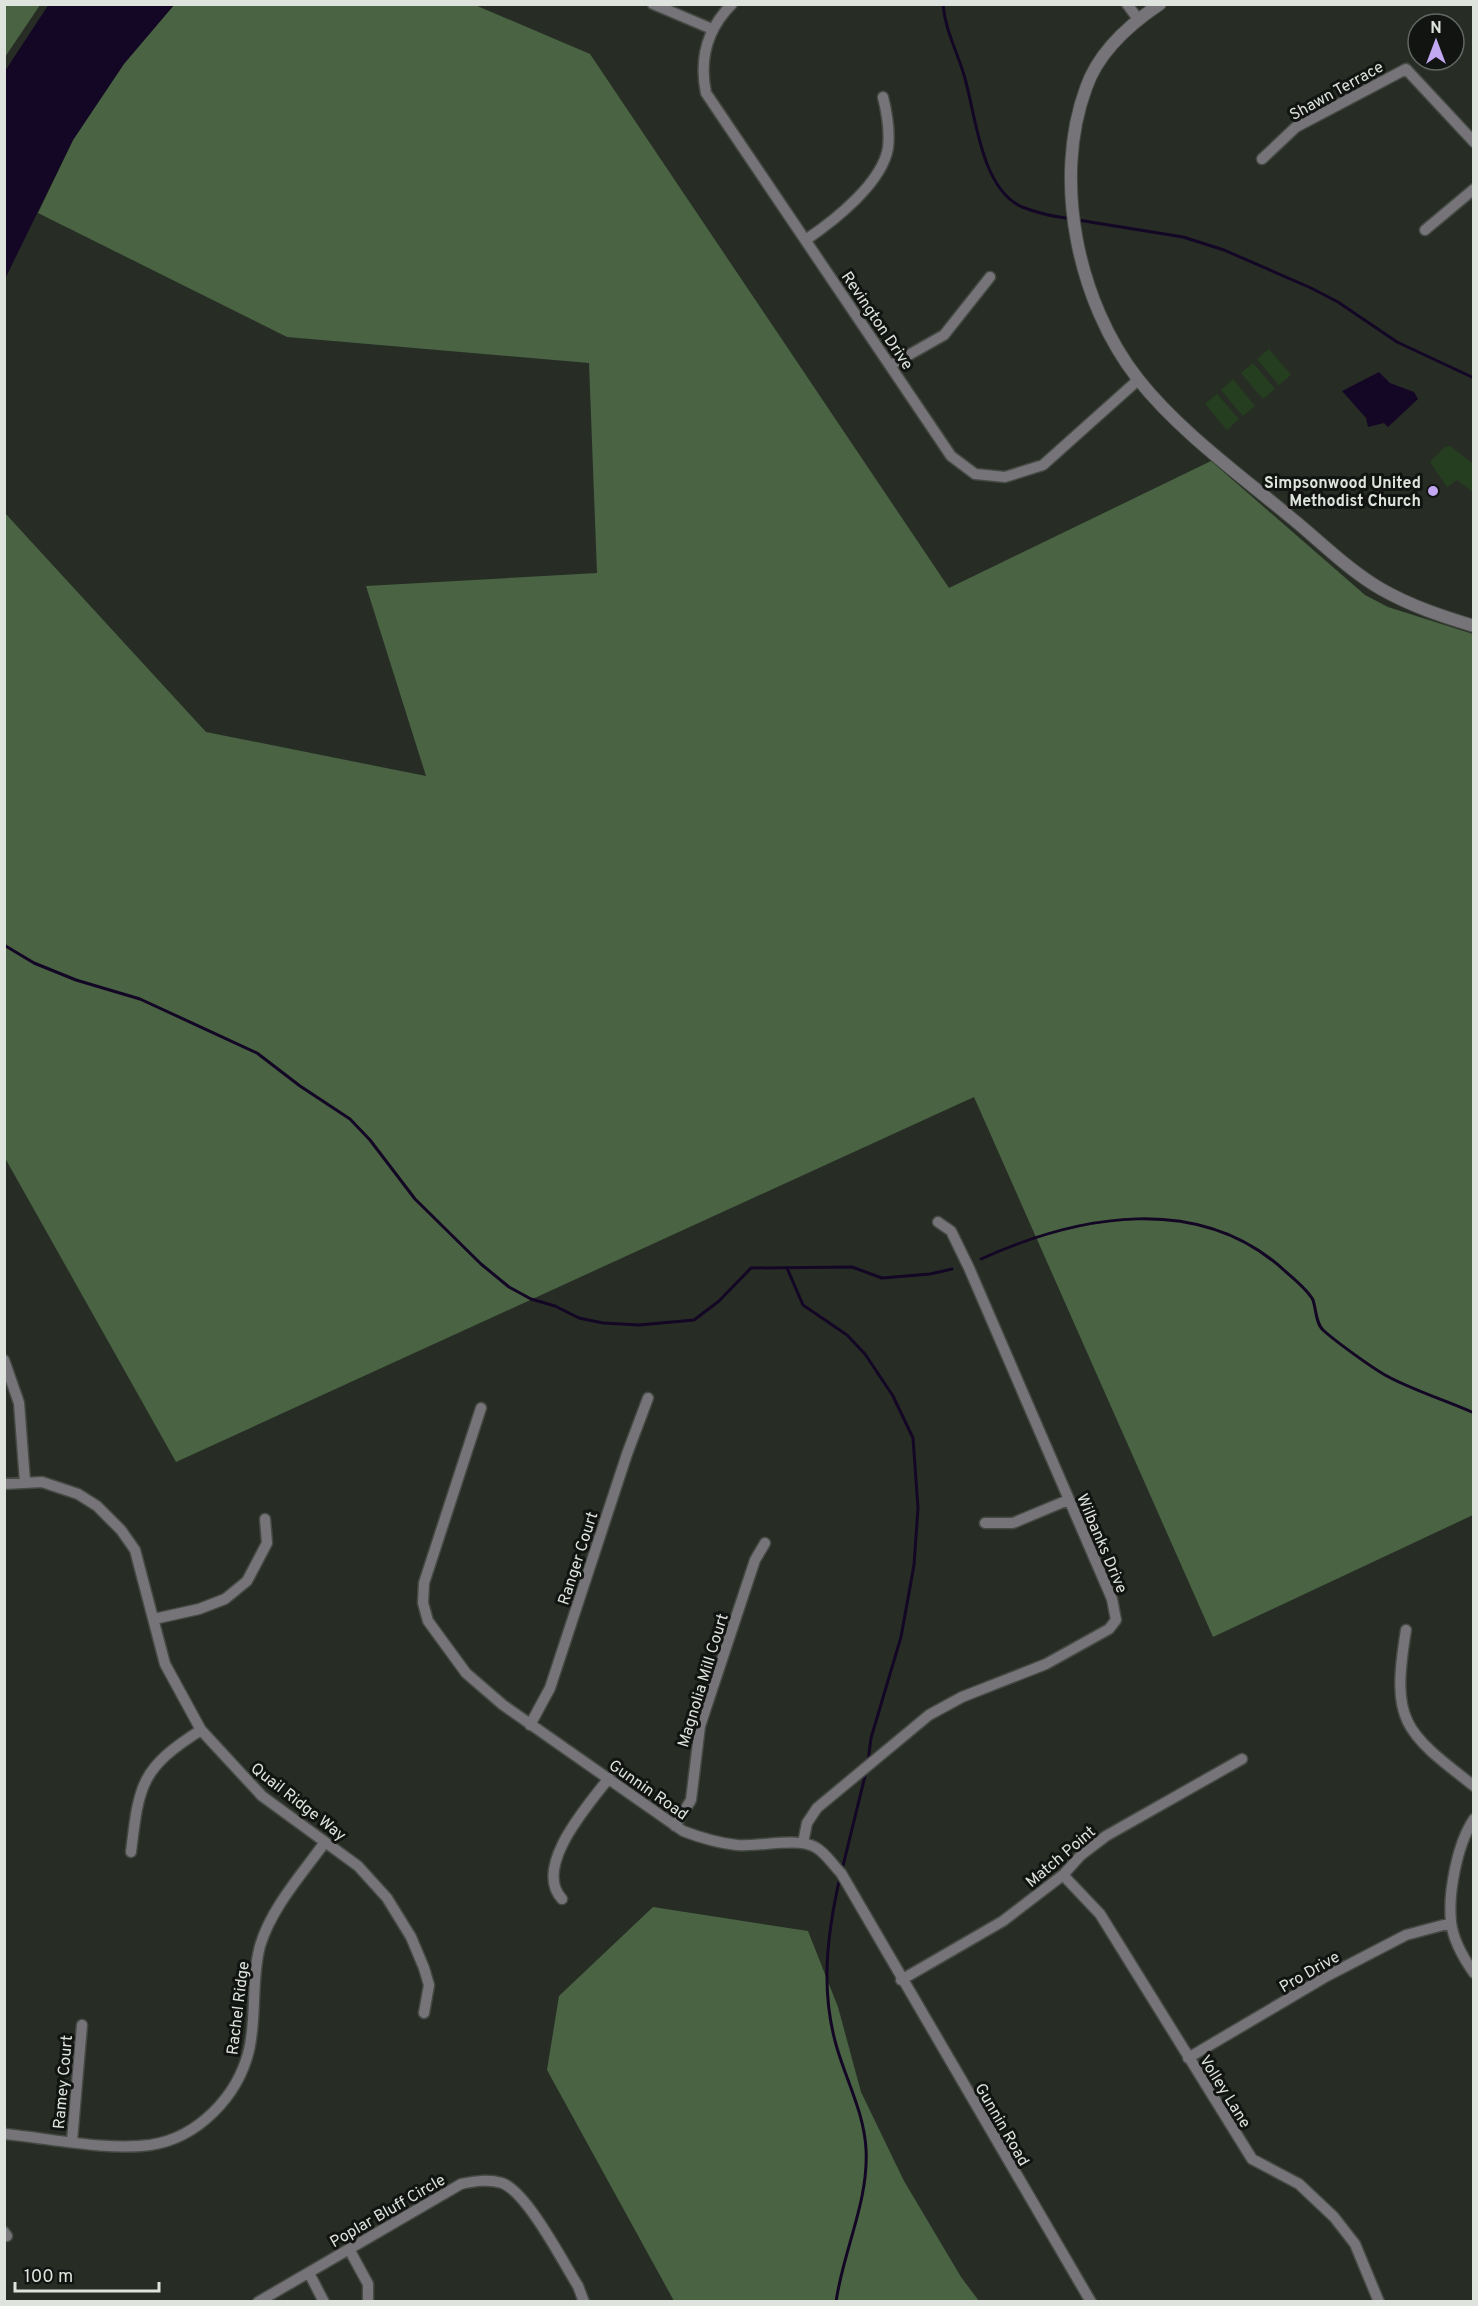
<svg xmlns="http://www.w3.org/2000/svg" width="1478" height="2306" viewBox="0 0 1478 2306" font-family="Overpass,sans-serif">
  <style>
    .green { fill: #263e20 }
    .forest { fill: #496343 }
    .water { fill: #140725 }
    .lines { fill: none; stroke-linecap: round; stroke-linejoin: round }
    .stream { stroke: #140725; stroke-width: 3 }
    .minor-casing { stroke: #444a43; stroke-width: 13 }
    .tertiary-casing { stroke: #444a43; stroke-width: 14 }
    .minor { stroke: #767479; stroke-width: 10 }
    .tertiary { stroke: #767479; stroke-width: 12 }
    .poi-dot { fill: #c2a8f3; stroke: #111411; stroke-width: 2 }
    .labels { text-anchor: middle; stroke-width: 6; stroke-linejoin: round; paint-order: stroke }
    .street-label { font-size: 16px; fill: #dfe3de; stroke: #111411 }
    .poi-label { font-size: 16px; font-weight: bold; fill: #dfe3de; stroke: #111411; text-anchor: end }
  </style>
  <rect width="100%" height="100%" fill="#272d25"/>
  <!-- green -->
  <path class="green" d="M1269,349L1291,375L1279,385L1257,359Z
    M1253,363L1275,389L1263,399L1241,373Z
    M1233,379L1255,406L1243,416L1221,390Z
    M1217,394L1239,419L1227,430L1205,404Z
    M1450,446L1473,464V492L1457,480L1447,487L1430,462L1445,447Z"/>
  <!-- forest -->
  <path class="forest" d="M5,4L40,5L5,57L4,5Z
    M174,5H475L590,54L949,588L1211,461L1365,595L1388,607L1473,634V1515L1213,1637L974,1097L176,1462L5,1158L4,512L206,732L426,776L366,586L597,573L589,363L287,337L38,213L73,140L124,63Z
    M653,1907L808,1931L838,2007L861,2092L904,2181L961,2277L979,2301H674L547,2070L559,1996Z"/>
  <!-- water -->
  <path class="water" d="M49,4L174,5L124,64L73,140L5,279V71Z
    M1379,372L1390,383L1414,392L1418,399L1388,427L1384,423L1368,427L1366,418L1342,391Z"/>
  <g class="lines">
    <!-- stream -->
    <path class="stream" d="M943,4C945,30 957,51 964,75C976,114 980,188 1022,207C1037,213 1056,217 1072,219
      M1078,220L1183,237L1224,250L1311,288L1338,302L1397,342L1474,378
      M4,945L34,963L76,980L140,999L257,1053L300,1086L350,1119L370,1140L415,1199L481,1264L509,1287L531,1299L555,1306L579,1318L603,1323L639,1325L694,1320L719,1301L751,1268L852,1267L882,1278L930,1274L952,1269
      M981,1259C1078,1215 1199,1192 1285,1271C1293,1278 1308,1290 1313,1300C1316,1309 1316,1324 1323,1330C1335,1341 1371,1367 1385,1375C1412,1390 1445,1400 1474,1413
      M787,1268L803,1305L847,1335L865,1354L893,1396L913,1438L918,1508L914,1565L901,1637L871,1738L868,1762
      M842,1870L866,1772
      M836,2302C843,2251 869,2201 866,2149C864,2113 847,2082 837,2048C820,1991 827,1934 840,1877"/>
    <defs>
      <path id="minor" d="M653,4L712,29
        M732,4C707,29 699,59 706,93L951,456L975,474L1005,477L1043,465L1138,380
        M1127,4L1138,19
        M1262,159L1296,127L1406,69L1474,142
        M1425,230L1474,189
        M807,239C835,220 882,183 888,148C890,131 887,113 883,97
        M891,365L944,335L990,277
        M4,1360L19,1403L25,1482
        M481,1408L424,1583L423,1603L428,1621L466,1673L503,1705L683,1831C701,1838 717,1843 737,1845C758,1847 797,1837 815,1847C825,1852 833,1865 841,1873L1091,2302
        M4,1484L42,1482L78,1494L97,1506L121,1530L135,1550L165,1664L201,1730L262,1796L358,1866L387,1898L411,1937L424,1968L429,1985L424,2013
        M985,1523H1013L1068,1500
        M154,1619L199,1609L225,1599L247,1581L267,1543L265,1519
        M1406,1630C1391,1722 1403,1731 1474,1786
        M530,1725L550,1688L627,1454L648,1398
        M1474,1819C1457,1844 1448,1893 1451,1922C1453,1939 1464,1959 1474,1973
        M675,1826L691,1800L700,1726L755,1560L765,1543
        M803,1843L807,1823L817,1808L929,1715L962,1697L1046,1664L1109,1629L1116,1620L1112,1599L969,1268L951,1231L938,1222
        M131,1852C139,1784 141,1768 201,1730
        M1063,1875L1100,1914L1252,2159L1299,2184L1334,2217L1355,2244L1379,2302
        M562,1899C532,1867 589,1804 609,1778
        M901,1980L1003,1921L1063,1875L1081,1855L1106,1836L1242,1759
        M1188,2058L1327,1976L1406,1935L1451,1923
        M4,2134C48,2138 107,2151 150,2145C198,2138 238,2096 249,2050C257,2016 251,1979 260,1946C271,1908 303,1873 325,1842
        M72,2141L82,2025
        M4,2232L7,2236
        M349,2249L368,2284V2302
        M309,2273L324,2302
        M258,2302L461,2184C475,2181 488,2179 502,2183C527,2192 563,2262 578,2286L584,2302"/>
      <path id="tertiary" d="M1160,4C1130,24 1098,53 1086,88C1052,180 1078,303 1138,379C1178,430 1240,475 1289,516C1319,540 1348,570 1381,589C1411,606 1441,616 1474,626"/>
    </defs>
    <!-- minor casing -->
    <use href="#minor" class="minor-casing"/>
    <!-- tertiary casing -->
    <use href="#tertiary" class="tertiary-casing"/>
    <!-- minor -->
    <use href="#minor" class="minor"/>
    <!-- tertiary -->
    <use href="#tertiary" class="tertiary"/>
  </g>
  <!-- markers -->
  <circle class="poi-dot" cx="1433" cy="491" r="6"/>
  <g class="labels">
    <!-- street labels -->
    <g class="street-label">
      <text transform="translate(1336 90) rotate(-29)" y="6">Shawn Terrace</text>
      <text transform="translate(878 320) rotate(56)" y="6">Revington Drive</text>
      <text transform="translate(1103 1543) rotate(67)" y="6">Wilbanks Drive</text>
      <text transform="translate(577 1558) rotate(-72)" y="6">Ranger Court</text>
      <text transform="translate(702 1680) rotate(-73)" y="6">Magnolia Mill Court</text>
      <text transform="translate(649 1789) rotate(35)" y="6">Gunnin Road</text>
      <text transform="translate(299 1801) rotate(38)" y="6">Quail Ridge Way</text>
      <text transform="translate(1060 1856) rotate(-40)" y="6">Match Point</text>
      <text transform="translate(1309 1971) rotate(-30)" y="6">Pro Drive</text>
      <text transform="translate(237 2008) rotate(-83)" y="6">Rachel Ridge</text>
      <text transform="translate(62 2082) rotate(-85)" y="6">Ramey Court</text>
      <text transform="translate(1226 2091) rotate(58)" y="6">Volley Lane</text>
      <text transform="translate(1003 2124) rotate(60)" y="6">Gunnin Road</text>
      <text transform="translate(387 2210) rotate(-30)" y="6">Poplar Bluff Circle</text>
    </g>
    <!-- poi labels -->
    <g class="poi-label">
      <text x="1421" y="488">Simpsonwood United<tspan x="1421" dy="18">Methodist Church</tspan></text>
    </g>
  </g>
  <!-- border -->
  <rect width="1478" height="2306" fill="none" stroke="#dfe3de" stroke-width="12"/>
  <!-- north arrow -->
  <g transform="translate(1436 42)"><circle r="28" fill="#111411" stroke="#636763" stroke-width="1.5"/>
  <path d="M0-4.5L10 22L0 15L-10 22Z" fill="#c2a8f3"/>
  <text y="-9" font-size="16" font-weight="bold" text-anchor="middle" fill="#dfe3de">N</text>
  </g>
  <!-- scale -->
  <path d="M15 2282v9h144v-9" fill="none" stroke="#dfe3de" stroke-width="3"/>
  <text x="24" y="2282" font-size="18" fill="#dfe3de" stroke="#111411" stroke-width="4.5" paint-order="stroke">100 m</text>
</svg>
